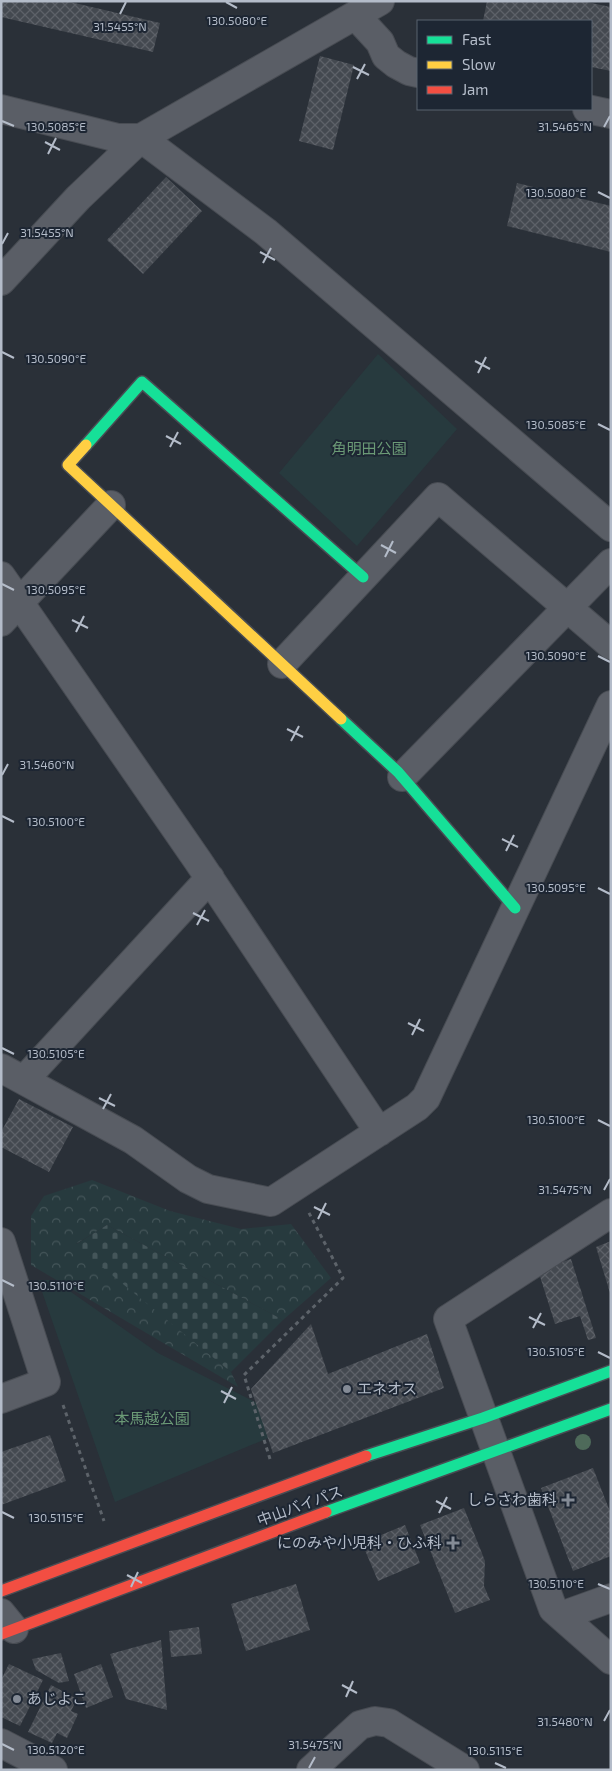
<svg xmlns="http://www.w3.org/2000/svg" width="612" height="1771" viewBox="0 0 612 1771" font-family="'Exo 2','Noto Sans JP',sans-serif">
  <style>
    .forest { fill: url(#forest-crowns) }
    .cemetery { fill: url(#cemetery-stones) }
    .park { fill: #273a3e }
    .building { fill: url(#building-cross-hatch) }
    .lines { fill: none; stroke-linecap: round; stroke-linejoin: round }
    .street-casing { stroke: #484c53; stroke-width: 30 }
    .fast-casing { stroke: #484c53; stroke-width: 14 }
    .slow-casing { stroke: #484c53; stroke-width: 14 }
    .jam-casing { stroke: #484c53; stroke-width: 14 }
    .path { stroke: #5d636a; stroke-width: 3; stroke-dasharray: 4 4; stroke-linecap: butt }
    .street { stroke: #5a5e66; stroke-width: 28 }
    .fast { stroke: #16e098; stroke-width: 11 }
    .slow { stroke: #ffcf43; stroke-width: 11 }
    .jam { stroke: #f24e42; stroke-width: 11 }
    .tree { fill: #4e6a5a }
    .ticks { fill: none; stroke: #b4bcc9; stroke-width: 2 }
    .poi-dot { fill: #848b96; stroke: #1d2633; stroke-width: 2 }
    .labels { text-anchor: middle; stroke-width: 4; stroke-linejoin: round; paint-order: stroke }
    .park-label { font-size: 15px; fill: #6b9a76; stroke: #1d2633 }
    .poi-label { font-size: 15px; fill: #b4bcc9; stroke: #1d2633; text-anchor: start }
    .street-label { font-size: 15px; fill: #b4bcc9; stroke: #1d2633 }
    .ticks-label { font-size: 12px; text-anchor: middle; fill: #b4bcc9; stroke: #1d2633; stroke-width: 4; stroke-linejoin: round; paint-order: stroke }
  </style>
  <defs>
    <pattern id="forest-crowns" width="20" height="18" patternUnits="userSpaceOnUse" patternTransform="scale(1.25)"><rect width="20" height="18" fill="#273a3e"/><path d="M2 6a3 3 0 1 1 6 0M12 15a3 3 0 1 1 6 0" fill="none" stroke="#445559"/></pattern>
    <pattern id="cemetery-stones" width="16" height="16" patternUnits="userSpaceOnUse" patternTransform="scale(1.25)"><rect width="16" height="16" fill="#273a3e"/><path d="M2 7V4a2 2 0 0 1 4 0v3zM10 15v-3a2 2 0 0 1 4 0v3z" fill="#445559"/></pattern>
    <pattern id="building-cross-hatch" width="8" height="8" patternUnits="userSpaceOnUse" patternTransform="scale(1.25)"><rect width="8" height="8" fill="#444950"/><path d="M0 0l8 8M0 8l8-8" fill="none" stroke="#5d6168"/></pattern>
  </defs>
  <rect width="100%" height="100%" fill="#2a3038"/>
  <!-- forest -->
  <path class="forest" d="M92,1180L170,1211L241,1229L291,1224L331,1278L283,1320L107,1225L76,1244L231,1372L238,1387L31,1265V1216L44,1196Z"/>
  <!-- cemetery -->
  <path class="cemetery" d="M107,1225L283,1320L231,1372L75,1245Z"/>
  <!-- park -->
  <path class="park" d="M378,354L457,429L357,546L279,473Z
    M38,1280H54L158,1353L265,1407L273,1436L115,1502Z"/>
  <!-- building -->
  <path class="building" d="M1,1H66L160,23L153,52L1,17Z
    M487,1H581L611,7V71L591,67V21H483Z
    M320,56L354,65L333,150L299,141Z
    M166,177L202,211L143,274L107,240Z
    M517,183L611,206V252L507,226Z
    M19,1099L73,1127L49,1172L1,1147V1132Z
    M611,1241V1293H610L596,1247Z
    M571,1259L596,1338L588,1340L580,1316L555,1324L538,1270Z
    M311,1324L328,1374L427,1334L444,1388L273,1453L251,1389Z
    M50,1435L66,1481L1,1505V1452Z
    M593,1468L611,1514V1556L573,1571L541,1488Z
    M464,1508L485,1561L484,1586L490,1600L455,1613L420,1525Z
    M405,1525L420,1563L378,1581L362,1543Z
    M296,1584L310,1630L246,1651L231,1604Z
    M199,1627L202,1654L171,1657L169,1631Z
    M161,1640L167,1710L126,1699L110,1654Z
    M61,1653L69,1681L59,1683L36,1670L32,1659Z
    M9,1664L43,1680L20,1726L1,1717V1680Z
    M101,1664L113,1697L86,1708L74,1674Z
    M51,1685L77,1699L71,1711L78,1714L67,1738L57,1733L52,1743L28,1732Z"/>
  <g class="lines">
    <defs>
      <path id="street" d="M356,16L380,42L386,56L396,64L409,71L418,73
        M1,109L118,138H141L380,1
        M587,109L611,114
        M1,281L78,198L141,138L266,232L611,527
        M1,576L198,861L379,1132
        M1,622L111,505
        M282,664L438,497L611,645
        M402,777L611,563
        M1,1068L133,1140L188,1179L208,1189L271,1202L417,1107L426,1098L611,705
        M24,1080L210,878
        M611,1213L448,1319L553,1609L611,1660
        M1,1242L46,1382L1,1399
        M1,1613L14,1629
        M561,1616L611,1598
        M1,1743L53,1770
        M311,1770L360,1725L375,1721L389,1723L465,1770"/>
      <path id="fast" d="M86,445L142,382L363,577
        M341,719L398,772L515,908
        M366,1456L483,1418L611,1371
        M326,1512L611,1409"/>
      <path id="slow" d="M86,445L68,465L341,719"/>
      <path id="jam" d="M1,1591L366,1456
        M1,1634L326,1512"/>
    </defs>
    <!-- street casing -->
    <use href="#street" class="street-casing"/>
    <!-- fast casing -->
    <use href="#fast" class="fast-casing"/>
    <!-- slow casing -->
    <use href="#slow" class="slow-casing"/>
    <!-- jam casing -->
    <use href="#jam" class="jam-casing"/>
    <!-- path -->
    <path class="path" d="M63,1405L104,1521
      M270,1459L244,1375L343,1278L308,1211"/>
    <!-- street -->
    <use href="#street" class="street"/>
    <!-- fast -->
    <use href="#fast" class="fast"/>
    <!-- slow -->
    <use href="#slow" class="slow"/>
    <!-- jam -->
    <use href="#jam" class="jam"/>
  </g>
  <!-- trees -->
  <circle class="tree" cx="583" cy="1442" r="8"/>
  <!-- ticks -->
  <path class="ticks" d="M226,2L237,8M120,14L126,2M353,67L369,75M357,79L365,64M2,121L14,126M604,127L610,116M45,142L60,150M48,154L56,138M598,192L610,198M2,244L8,233M260,252L275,260M263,263L271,248M2,352L14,358M475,361L490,369M478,373L486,357M598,424L610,430M166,436L181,444M170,447L178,432M381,545L396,553M385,557L393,541M2,584L14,590M72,620L88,628M76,632L84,616M598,656L610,662M287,729L303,737M291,741L299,726M2,775L8,764M2,816L14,822M502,839L518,847M506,851L514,835M598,888L610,894M193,913L209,921M197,925L205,910M408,1023L424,1031M412,1035L420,1019M2,1048L14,1054M99,1098L115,1106M103,1109L111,1094M598,1120L610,1126M604,1190L610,1179M314,1207L330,1215M318,1219L326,1203M2,1280L14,1286M529,1317L545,1325M533,1328L541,1313M598,1352L610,1358M221,1391L236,1399M224,1403L232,1387M436,1501L451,1509M2,1512L14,1518M439,1513L447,1497M127,1575L142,1583M598,1584L610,1589M131,1587L138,1572M342,1685L357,1693M346,1697L353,1681M604,1721L610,1710M2,1744L14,1750M495,1763L506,1768M309,1768L315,1757"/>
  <!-- markers -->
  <g class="poi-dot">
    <circle cx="347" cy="1389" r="5"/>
    <path d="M565.5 1492.5h5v5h5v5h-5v5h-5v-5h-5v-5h5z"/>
    <path d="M450.5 1535.5h5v5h5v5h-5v5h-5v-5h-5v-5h5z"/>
    <circle cx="17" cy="1699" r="5"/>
  </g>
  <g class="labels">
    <!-- park labels -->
    <g class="park-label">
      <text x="369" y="454">角明田公園</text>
      <text x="152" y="1424">本馬越公園</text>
    </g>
    <!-- poi labels -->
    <g class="poi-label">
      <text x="357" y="1394">エネオス</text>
      <text x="557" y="1505" text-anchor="end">しらさわ歯科</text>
      <text x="442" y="1548" text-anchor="end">にのみや小児科・ひふ科</text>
      <text x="27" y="1704">あじよこ</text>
    </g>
    <!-- street labels -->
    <g class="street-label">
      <text transform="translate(300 1506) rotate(-20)" y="5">中山バイパス</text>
    </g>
  </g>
  <g class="ticks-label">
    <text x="237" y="25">130.5080°E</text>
    <text x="120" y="31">31.5455°N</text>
    <text x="56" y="131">130.5085°E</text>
    <text x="565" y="131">31.5465°N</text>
    <text x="556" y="197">130.5080°E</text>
    <text x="47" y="237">31.5455°N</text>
    <text x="56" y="363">130.5090°E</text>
    <text x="556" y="429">130.5085°E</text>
    <text x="56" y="594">130.5095°E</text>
    <text x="556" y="660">130.5090°E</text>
    <text x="47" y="769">31.5460°N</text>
    <text x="56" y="826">130.5100°E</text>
    <text x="556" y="892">130.5095°E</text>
    <text x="56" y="1058">130.5105°E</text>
    <text x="556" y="1124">130.5100°E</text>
    <text x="565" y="1194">31.5475°N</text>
    <text x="56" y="1290">130.5110°E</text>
    <text x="556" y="1356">130.5105°E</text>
    <text x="56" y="1522">130.5115°E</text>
    <text x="556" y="1588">130.5110°E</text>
    <text x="565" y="1726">31.5480°N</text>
    <text x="315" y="1749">31.5475°N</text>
    <text x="56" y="1754">130.5120°E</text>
    <text x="495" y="1755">130.5115°E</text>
  </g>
  <!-- border -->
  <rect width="612" height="1771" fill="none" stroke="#b4bcc9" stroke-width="5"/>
  <!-- legend -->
  <rect x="417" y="20" width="175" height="90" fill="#1d2633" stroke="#59626f"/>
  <rect x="427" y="36" width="25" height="8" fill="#16e098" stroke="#59626f"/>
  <text x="462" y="45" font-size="15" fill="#b4bcc9">Fast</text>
  <rect x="427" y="61" width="25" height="8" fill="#ffcf43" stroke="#59626f"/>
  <text x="462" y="70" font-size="15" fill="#b4bcc9">Slow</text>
  <rect x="427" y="86" width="25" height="8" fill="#f24e42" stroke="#59626f"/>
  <text x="462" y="95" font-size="15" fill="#b4bcc9">Jam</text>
</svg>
